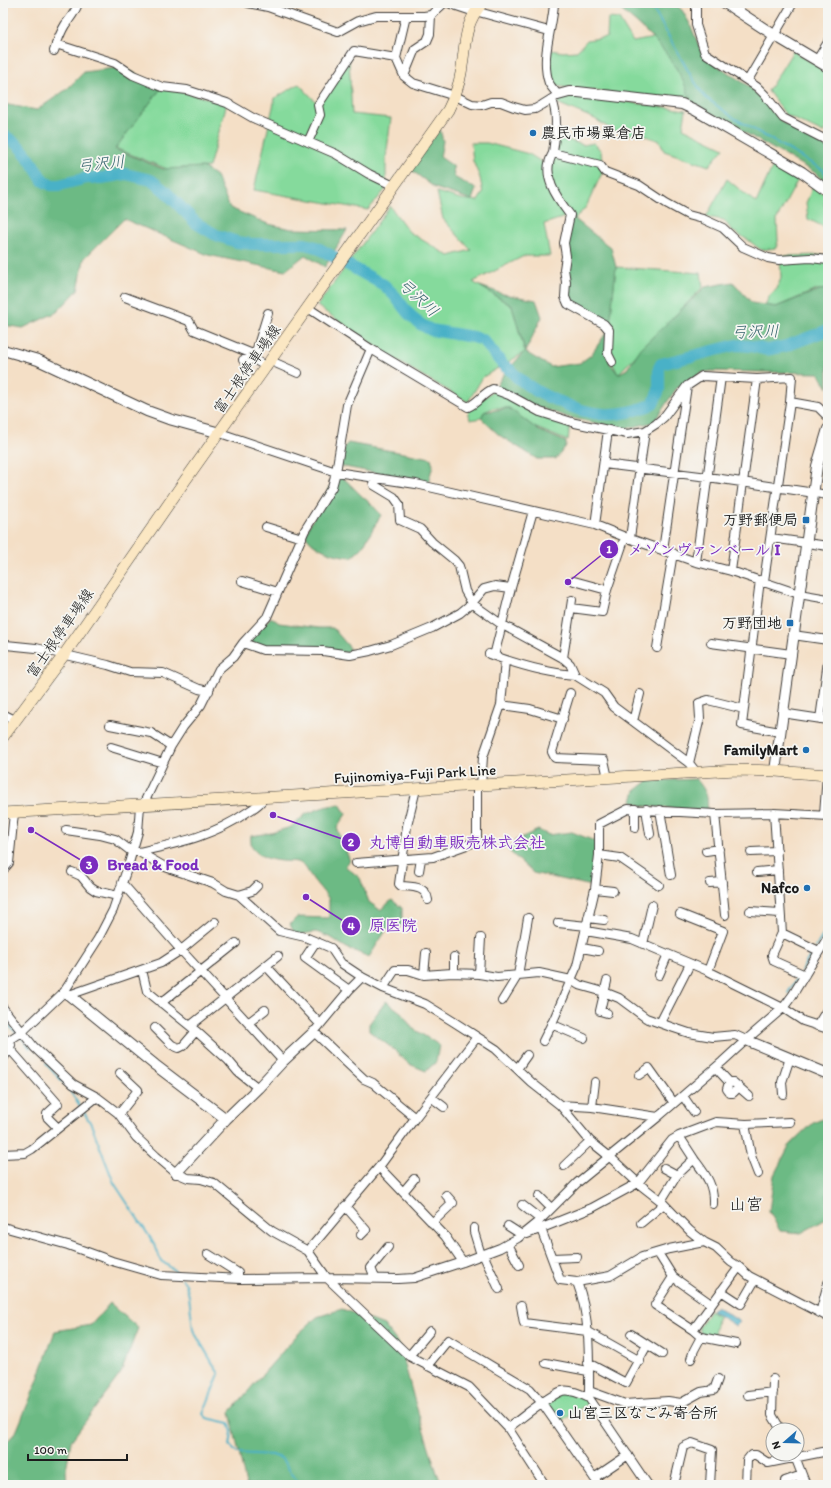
<svg xmlns="http://www.w3.org/2000/svg" width="831" height="1488" viewBox="0 0 831 1488" font-family="Itim,'Klee One',sans-serif">
  <style>
    .green { fill: #85da9c; stroke: #507b5c }
    .forest { fill: #6cba84; stroke: #446b50 }
    .water { fill: #49b1c7; stroke: #326672 }
    .lines { fill: none; stroke-linecap: round; stroke-linejoin: round }
    .stream { stroke: #49b1c7; stroke-width: 2 }
    .river { stroke: #49b1c7; stroke-width: 12 }
    .minor-casing { stroke: #3c3936; stroke-width: 10 }
    .tertiary-casing { stroke: #3c3936; stroke-width: 12 }
    .secondary-casing { stroke: #3c3936; stroke-width: 12 }
    .minor { stroke: #fff; stroke-width: 8 }
    .tertiary { stroke: #fff; stroke-width: 10 }
    .secondary { stroke: #fbe7c3; stroke-width: 11 }
    .poi-dot { fill: #1f6fb2; stroke: #f6f6f2; stroke-width: 1.5 }
    .labels { text-anchor: middle; stroke-width: 3.5; stroke-linejoin: round; paint-order: stroke }
    .poi-label { font-size: 15px; font-weight: bold; fill: #1c1c1c; stroke: #f6f6f2; text-anchor: end }
    .street-label { font-size: 15px; fill: #1c1c1c; stroke: #f6f6f2 }
    .water-label { font-size: 16px; font-style: italic; fill: #305f69; stroke: #f6f6f2 }
    .quarter-label { font-size: 17px; fill: #1c1c1c; stroke: #f6f6f2 }
    .leader { fill: none; stroke: #7b2cbf; stroke-width: 1.5 }
    .callout-dot { fill: #7b2cbf; stroke: #f6f6f2; stroke-width: 1.5 }
    .mark-label { font-size: 12px; text-anchor: middle; font-weight: bold; fill: #fff }
    .callout-label { font-size: 16px; text-anchor: middle; font-weight: bold; fill: #7b2cbf; stroke: #f6f6f2; stroke-width: 3.5; stroke-linejoin: round; paint-order: stroke }
  </style>
  <rect width="100%" height="100%" fill="#f6f6f2"/>
  <filter id="ink" filterUnits="userSpaceOnUse"><feTurbulence type="fractalNoise" baseFrequency=".025" numOctaves="2"/><feDisplacementMap in="SourceGraphic" scale="8" xChannelSelector="R" yChannelSelector="G"/><feConvolveMatrix kernelMatrix="1 2 1 2 8 2 1 2 1" color-interpolation-filters="sRGB"/></filter>
  <filter id="wash" filterUnits="userSpaceOnUse"><feTurbulence type="fractalNoise" baseFrequency=".012" numOctaves="4" result="noise"/><feDisplacementMap in="SourceGraphic" scale="16" xChannelSelector="R" yChannelSelector="G"/><feGaussianBlur stdDeviation="0.9" result="paint"/><feColorMatrix in="noise" values="0 0 0 0 0 0 0 0 0 0 0 0 0 0 0 0 0 1.4 0 .05"/><feComposite in="paint" operator="in"/></filter>
  <g filter="url(#wash)">
    <rect width="100%" height="100%" fill="#f4dfc6"/>
    <!-- green -->
    <path class="green" d="M608,18L619,19L633,42L654,38L672,57L687,87L691,102L667,97L628,95L555,86C549,75 549,62 551,50L563,52L577,51L587,40L607,37Z
      M793,51L828,72V124L823,133L786,115L768,91Z
      M349,58L352,114L391,118L386,158V189L368,210L254,190L275,98L299,84L318,104Z
      M162,87L227,103L209,167L167,169L115,148Z
      M575,95L686,110L683,128L724,148L709,166L664,151L660,141L640,134L627,135L612,130L595,119L557,103L564,96Z
      M556,136L583,145L594,143L601,151L603,171L586,207L575,219L560,201L565,217L544,224L550,256H524L473,282L512,306L525,352L483,377L468,402L399,362L317,306L390,206L409,232L449,256L471,250L443,219L437,192L461,199L478,201L483,193L480,178L473,161L471,143H487L529,154L548,166Z
      M775,161L800,176L777,219L778,241L776,248L761,250L748,240L732,231L724,220L706,217L727,179L756,203Z
      M813,186L828,197V200L824,203L828,215V229L808,219L806,203Z
      M828,255V289L816,290L776,307L765,305L770,295L777,289L781,278L780,256Z
      M616,267L701,273L703,287L618,374L608,354L609,330Z
      M494,390L570,424L568,441L534,427L509,408H493L484,412L481,418L470,420L468,410Z
      M710,1311L718,1316L713,1338L701,1334L699,1327Z
      M563,1391L591,1401L557,1425L542,1403Z"/>
    <!-- forest -->
    <path class="forest" d="M612,3H673L682,10L690,24L703,56L750,87L763,100L782,122L828,148V185L814,172L691,102C678,57 647,31 612,3Z
      M122,67L162,87L115,149L163,169L203,167L216,176L230,208L268,224L292,229L347,230L325,267L305,255L285,271L208,255L124,219L84,259L78,290L57,312L23,328L3,325V104L37,110L67,89L84,72Z
      M440,129L443,141L440,157L453,166L454,177L476,189L472,200L435,188L410,169Z
      M570,215L611,248L616,267L610,326L568,304L565,273Z
      M733,282L752,303L776,307L819,290L828,289V388L819,373L711,371L701,373L676,389L654,422L624,429L567,417L533,405L496,387L503,375L525,351L512,306L480,286L503,294L536,300L542,317L525,352L551,367L580,363L591,355L606,333L610,363L618,374L627,369L641,348L705,287Z
      M509,408L538,430L566,442V446L556,459H537L499,435L481,418L484,412Z
      M348,443L431,458L433,465L428,483L340,466L345,446Z
      M337,473C347,480 354,489 363,497C370,503 376,508 381,515L362,548L352,557C335,556 313,549 305,534Z
      M271,617L279,623L318,628H333L350,648L348,653L262,647L248,641Z
      M696,779C706,790 709,797 707,811L642,806L632,801L635,791L648,781Z
      M340,804L346,814L337,828L350,861L345,866L360,878L369,902L380,910L392,900L402,908V926L387,929L369,957L347,948L329,937L316,932L295,935L290,924L297,917L329,918V899C323,891 316,884 310,875C308,872 306,867 303,865C298,860 289,862 282,861C268,860 248,854 251,836L271,833L291,827L306,814L324,807Z
      M538,830L549,835L572,832L597,842L592,886L533,873L508,850L516,840Z
      M386,1001L402,1013L412,1028L439,1045L436,1062L426,1071L409,1064L392,1048L369,1031V1024Z
      M827,1117L828,1218L801,1233L780,1231L769,1211L774,1175L789,1146L813,1123Z
      M110,1303L138,1328L121,1373L71,1441L66,1470L67,1485H3V1446L16,1432L37,1382L55,1331L91,1325Z
      M342,1309L384,1325L400,1346L414,1399L437,1473L443,1485H246L230,1412L296,1336L317,1317Z"/>
    <!-- water -->
    <path class="water" d="M716,1306L740,1322L736,1326L712,1311Z"/>
    <g class="lines">
      <!-- stream -->
      <path class="stream" d="M650,3L691,76L705,97L731,116L823,170L828,177
        M816,947L828,927
        M801,971L813,951
        M788,993L799,975
        M3,1020L17,1033
        M20,1036L30,1048
        M46,1064L67,1086L80,1107
        M83,1111L91,1124L114,1183L155,1245L161,1261L173,1269L177,1274
        M182,1279L186,1284L189,1296L193,1330L219,1374L203,1414L207,1418L229,1423L232,1432L230,1446L237,1453L272,1455L281,1458L300,1485"/>
      <!-- river -->
      <path class="river" d="M3,135C24,146 31,161 43,181L51,185H59L87,178H102L126,174L151,180L165,191L196,223L216,235L237,242L252,244H305L316,247L384,285L395,296L408,313L420,324L431,330L473,337L483,340L504,366C510,368 513,374 518,378C523,382 530,387 535,390C542,395 550,398 558,401C592,417 618,419 653,404L659,390V368L661,364L736,345L751,346L767,350L786,346L828,330"/>
    </g>
  </g>
  <g filter="url(#ink)">
    <g class="lines">
      <defs>
        <path id="minor" d="M248,3L268,7L338,32L358,21L376,16H424L431,15L444,3
          M696,3V25L705,53L757,87L765,95L783,118L828,141
          M475,11L549,31
          M406,16L396,58L404,76L413,83L455,96L472,104L482,105L491,102H501L514,107L525,110L535,109L542,105L558,95C555,91 551,87 549,83C540,57 553,28 554,3
          M56,44L115,63L133,75L162,87L187,90L227,103L253,118L336,154L369,174L394,186
          M54,51C57,42 60,33 65,25C70,18 76,12 78,3
          M817,60L828,42
          M404,76L415,49L427,41L430,34L431,15
          M748,80L793,3
          M552,100C559,117 555,135 553,153L600,165L605,172L639,185L666,203L688,215L703,219L723,228L743,247L768,258L779,260L810,258L828,260
          M308,142L320,115L318,105L354,51L396,58
          M553,153C540,175 557,198 570,215L564,243L566,256L564,269L566,282L565,297L568,304L604,324L609,330L608,354L612,362
          M125,297L189,321L194,330L255,355V360L267,367
          M371,349L468,407C478,403 483,393 493,389L509,395L540,412L575,423L627,434L645,431L656,424L664,417L687,386L702,376L757,379L792,377L790,402L764,581
          M255,355L268,313
          M243,360H255
          M271,361L298,373
          M790,402L818,407L828,417
          M220,433L336,472L416,484L595,525L625,537L696,562L731,571L799,594L828,599
          M604,464L708,477L828,495
          M372,477L374,485L394,497L399,504L400,520L420,529L432,542L454,560L459,566L465,591L472,603L477,607L501,624L563,658L570,664L575,675L604,693L614,707L689,763L697,773
          M595,525L608,430
          M266,527L302,538
          M630,538L645,431
          M771,538L828,546
          M663,550L687,386
          M696,562L721,377
          M731,571L757,379
          M760,580L742,725L780,732
          M242,581L278,592
          M574,581L607,590
          M571,608L602,612L607,590L625,537
          M793,635L828,640
          M243,643L263,650L323,651L350,655L370,651L391,645L432,628L460,613L472,603L484,589L495,586L511,588L533,511
          M711,643L791,654
          M3,647L6,645L36,648L108,665L130,672L163,673L199,689L209,691
          M657,648L673,553
          M489,654C516,664 546,673 575,675
          M494,656L511,588
          M563,658L572,600
          M570,693L552,752L555,758L604,760L608,778
          M501,705L530,709L563,719
          M782,713L828,720
          M3,714L15,720
          M820,719L828,661
          M633,721L640,694
          M110,725L151,733L171,746
          M111,747L163,763
          M689,763L700,718L699,703L708,700L744,709
          M481,786L483,757L501,705L505,660
          M416,789L407,826L399,884L401,886C413,887 426,886 428,900
          M143,805L171,746L183,727L201,705L219,669L233,657L243,643L267,617L305,530L332,487L336,472L347,405L371,349L308,308
          M646,809L650,834
          M660,810L671,875
          M774,813L782,933L819,951
          M715,814L725,915
          M824,815L827,774
          M635,828V809
          M66,830L100,835L115,839L132,852H139L165,867L213,883L226,891L239,895L252,891L257,886
          M706,851L719,849
          M139,852C178,843 213,836 246,813C252,809 260,805 263,799
          M751,852L777,851
          M599,855L620,858L659,885
          M356,863L433,857L475,842L477,838V786
          M3,870L9,863L14,813
          M419,871L421,859
          M72,872L81,876L90,887L96,891L118,896
          M757,872L778,870
          M122,883L181,950L283,1061
          M710,883L722,882
          M595,889L613,891
          M239,895L279,931L305,937L331,948L341,963L362,977L383,988L425,1004L454,1022L496,1049L532,1083L560,1105L592,1107L658,1117
          M750,911L780,913
          M680,914L723,931L708,971
          M588,918L604,920
          M558,923L587,926
          M586,931L632,939L708,971L783,1008L803,1021L828,1029
          M782,933L772,955L774,961L805,975
          M315,943L305,958L349,990
          M643,944L652,905
          M582,948L598,951
          M454,957V973
          M266,966L320,1024
          M142,970L147,991L196,1031L228,1060L238,1072L258,1088
          M479,974L481,938
          M424,975L426,953
          M659,975L668,954
          M383,988L395,970H408L424,975L452,973L479,974L497,977L539,973L571,980L579,985L604,992L619,998L646,1018L671,1027L689,1033L713,1037L735,1035L746,1040
          M69,995L161,963L181,950L215,922
          M502,1001L518,975L528,918
          M161,1003L236,943
          M3,1008L34,1047L73,1084L97,1097L118,1113L136,1137L156,1156L176,1173L188,1178L201,1179L214,1183L272,1231L308,1251L327,1278L409,1356L469,1387L508,1428L545,1485
          M607,1013L600,1011L607,981
          M248,1023L265,1010
          M660,1023L690,964
          M551,1024L584,1038
          M190,1026L278,956
          M817,1026L828,1008
          M155,1028L172,1045L179,1048L183,1046L196,1031
          M543,1041L554,1019L577,966L595,889L599,855V824L628,809L715,814L774,813L828,816
          M3,1044L22,1032L64,992L98,939L113,910L129,863L138,832L140,806
          M9,1048L58,1104L47,1114V1117L58,1128
          M3,1059L11,1045
          M716,1068L729,1082H733L749,1096
          M517,1069L527,1055
          M639,1075L649,1068L674,1103
          M729,1082L727,1089L730,1093H733L739,1087
          M783,1094L782,1082L790,1058
          M683,1096L694,1112
          M431,1097L444,1107
          M560,1105L590,1141L610,1157L638,1183L661,1201L690,1231L704,1242L716,1248L731,1262L739,1267L749,1276L828,1317
          M592,1107L595,1082
          M119,1114L138,1090L120,1073
          M415,1118L477,1037
          M745,1124L751,1156L758,1174
          M3,1154L25,1153L32,1149L97,1097
          M694,1159C705,1174 714,1184 713,1204
          M564,1166L590,1141
          M379,1167L445,1236L463,1262
          M664,1168L677,1175
          M403,1192L414,1179
          M539,1196L551,1208
          M661,1201L677,1175L694,1159L679,1136
          M522,1205L540,1219
          M345,1206L366,1230L361,1235
          M432,1223L453,1203L446,1195
          M641,1223L664,1204
          M508,1226L522,1235
          M3,1227L68,1245L112,1261L161,1275L241,1279L327,1278L398,1279L414,1278L463,1262L500,1248L518,1238L539,1221L577,1183L658,1117L722,1062L746,1040L783,1008L792,996L828,937
          M474,1228V1232L481,1255
          M541,1229L560,1280L577,1282C591,1318 589,1360 589,1398
          M527,1234L592,1208L638,1183L672,1140L679,1136L716,1122L746,1124L790,1122
          M508,1244L519,1265
          M308,1251L379,1167L415,1118L373,1083L364,1079L314,1032L349,990L362,977
          M658,1253L673,1277L711,1304
          M208,1254L238,1273V1279
          M483,1254L499,1289
          M552,1258L577,1257
          M673,1277L655,1305L693,1330L701,1337L736,1344
          M375,1278L371,1268L388,1247
          M577,1282L610,1276L642,1257L669,1249L704,1242
          M721,1291L741,1304L755,1280
          M521,1306L524,1323L587,1331L640,1361
          M820,1313L828,1283
          M693,1330L739,1267
          M631,1334L662,1354
          M409,1356L430,1331
          M691,1359L694,1350L701,1337
          M546,1363L588,1371
          M588,1363L626,1383L647,1345
          M427,1366L448,1340L530,1389L542,1403L599,1485
          M773,1379L772,1415L781,1430
          M589,1391L625,1404L668,1401L681,1403L701,1392L714,1390L718,1379
          M748,1395L773,1392
          M508,1428C522,1418 546,1397 562,1391C569,1389 582,1394 589,1398L648,1485
          M794,1454L806,1485
          M594,1478L628,1455
          M674,1485L683,1447L692,1443L712,1450L710,1485
          M746,1485L747,1460L751,1455H756L768,1463L828,1451
          M785,1485V1481L802,1475"/>
        <path id="tertiary" d="M451,3L475,11
          M725,3L774,35L828,67
          M558,95L569,92H578L682,104L695,110L802,172L828,191
          M3,350L38,360L147,411L169,419L220,433
          M775,771L817,466L828,429
          M64,992L69,995L155,1065L226,1119
          M746,1040L828,1074
          M176,1173L226,1119L258,1088L283,1061L314,1032"/>
        <path id="secondary" d="M3,737L64,655L179,489L448,110C454,98 459,86 461,73C466,44 463,26 482,3
          M3,813L736,770L775,771L828,775"/>
      </defs>
      <!-- minor casing -->
      <use href="#minor" class="minor-casing"/>
      <!-- tertiary casing -->
      <use href="#tertiary" class="tertiary-casing"/>
      <!-- secondary casing -->
      <use href="#secondary" class="secondary-casing"/>
      <!-- minor -->
      <use href="#minor" class="minor"/>
      <!-- tertiary -->
      <use href="#tertiary" class="tertiary"/>
      <!-- secondary -->
      <use href="#secondary" class="secondary"/>
    </g>
  </g>
  <!-- markers -->
  <g class="poi-dot">
    <circle cx="533" cy="133" r="4"/>
    <rect x="802" y="516" width="8" height="8" rx="2"/>
    <rect x="786" y="619" width="8" height="8" rx="2"/>
    <circle cx="806" cy="750" r="4"/>
    <circle cx="807" cy="888" r="4"/>
    <circle cx="560" cy="1413" r="4"/>
  </g>
  <g class="labels">
    <!-- poi labels -->
    <g class="poi-label">
      <text x="541" y="138" text-anchor="start">農民市場粟倉店</text>
      <text x="798" y="525">万野郵便局</text>
      <text x="782" y="628">万野団地</text>
      <text x="798" y="755">FamilyMart</text>
      <text x="799" y="893">Nafco</text>
      <text x="568" y="1418" text-anchor="start">山宮三区なごみ寄合所</text>
    </g>
    <!-- street labels -->
    <g class="street-label">
      <text transform="translate(247 369) rotate(-55)" y="5">富士根停車場線</text>
      <text transform="translate(60 633) rotate(-55)" y="5">富士根停車場線</text>
      <text transform="translate(415 774) rotate(-3)" y="5">Fujinomiya-Fuji Park Line</text>
    </g>
    <!-- water labels -->
    <g class="water-label">
      <text transform="translate(101 163) rotate(-6)" y="6">弓沢川</text>
      <text transform="translate(419 297) rotate(43)" y="6">弓沢川</text>
      <text transform="translate(755 331) rotate(-2)" y="6">弓沢川</text>
    </g>
    <!-- quarter labels -->
    <g class="quarter-label">
      <text x="746" y="1210">山宮</text>
    </g>
  </g>
  <!-- callouts -->
  <path class="leader" d="M568 582L609 549M273 815L351 842M31 830L89 865M306 897L351 926"/>
  <g class="callout-dot">
    <circle cx="568" cy="582" r="4"/>
    <circle cx="273" cy="815" r="4"/>
    <circle cx="31" cy="830" r="4"/>
    <circle cx="306" cy="897" r="4"/>
    <circle cx="609" cy="549" r="10"/>
    <circle cx="351" cy="842" r="10"/>
    <circle cx="89" cy="865" r="10"/>
    <circle cx="351" cy="926" r="10"/>
  </g>
  <g class="mark-label">
    <text x="609" y="553">1</text>
    <text x="351" y="846">2</text>
    <text x="89" y="869">3</text>
    <text x="351" y="930">4</text>
  </g>
  <g class="callout-label">
    <text x="704" y="555">メゾンヴァンベール I</text>
    <text x="457" y="848">丸博自動車販売株式会社</text>
    <text x="153" y="870">Bread &amp; Food</text>
    <text x="393" y="931">原医院</text>
  </g>
  <!-- margin -->
  <rect width="831" height="1488" fill="none" stroke="#f6f6f2" stroke-width="16"/>
  <!-- north arrow -->
  <g transform="translate(785 1442) rotate(250)"><circle r="19" fill="#f6f6f2" stroke="#9f9f9c"/>
  <path d="M0-3L7 15L0 10L-7 15Z" fill="#1f6fb2"/>
  <text y="-6" font-size="11" font-weight="bold" text-anchor="middle" fill="#1c1c1c">N</text>
  </g>
  <!-- scale -->
  <path d="M28 1454v6h99v-6" fill="none" stroke="#1c1c1c" stroke-width="2"/>
  <text x="34" y="1454" font-size="12" fill="#1c1c1c" stroke="#f6f6f2" stroke-width="3" paint-order="stroke">100 m</text>
</svg>
